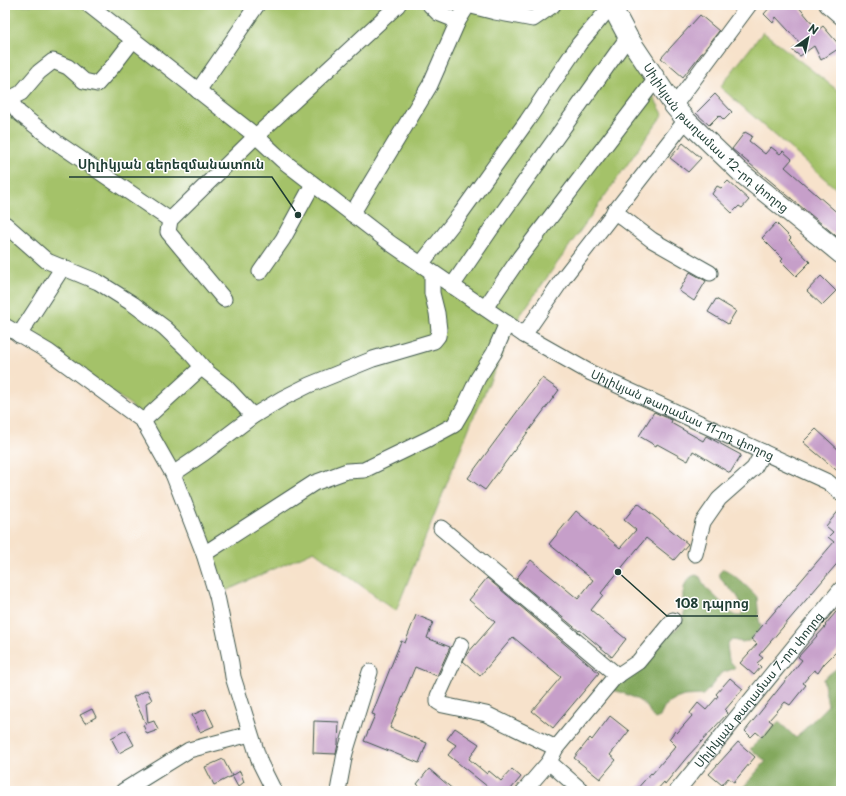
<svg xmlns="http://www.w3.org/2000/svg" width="846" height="796" viewBox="0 0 846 796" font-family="'Playpen Sans','Noto Sans Armenian',sans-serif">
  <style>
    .green { fill: #a4c269; stroke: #62804e }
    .forest { fill: #83a85d; stroke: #517248 }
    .building { fill: #c69fc9 }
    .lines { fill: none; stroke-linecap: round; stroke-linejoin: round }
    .minor-casing { stroke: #3f564b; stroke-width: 17 }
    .major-casing { stroke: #3f564b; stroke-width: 21 }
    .minor { stroke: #fff; stroke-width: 15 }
    .major { stroke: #fff; stroke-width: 19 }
    .labels { text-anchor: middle; stroke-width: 3; stroke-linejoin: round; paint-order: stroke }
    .street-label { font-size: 12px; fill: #1f3d34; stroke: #fff }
    .leader { fill: none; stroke: #1f3d34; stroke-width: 1.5 }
    .callout-dot { fill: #1f3d34; stroke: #fff; stroke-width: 1.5 }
    .callout-label { font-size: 13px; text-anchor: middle; font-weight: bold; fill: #1f3d34; stroke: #fff; stroke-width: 3; stroke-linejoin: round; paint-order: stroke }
  </style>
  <rect width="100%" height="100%" fill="#fff"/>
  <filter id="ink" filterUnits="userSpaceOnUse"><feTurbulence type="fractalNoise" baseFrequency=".025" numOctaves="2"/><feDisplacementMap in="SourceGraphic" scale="8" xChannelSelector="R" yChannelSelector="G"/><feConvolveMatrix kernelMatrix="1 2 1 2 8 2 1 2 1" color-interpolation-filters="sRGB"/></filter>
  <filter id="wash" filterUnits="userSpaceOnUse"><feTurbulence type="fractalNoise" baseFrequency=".012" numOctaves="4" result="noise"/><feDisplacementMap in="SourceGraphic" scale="16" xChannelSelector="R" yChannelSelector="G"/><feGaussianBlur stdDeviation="0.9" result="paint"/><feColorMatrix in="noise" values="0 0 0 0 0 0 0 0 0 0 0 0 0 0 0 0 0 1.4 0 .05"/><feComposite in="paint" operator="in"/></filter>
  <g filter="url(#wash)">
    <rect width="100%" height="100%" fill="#f7e2cb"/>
    <!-- green -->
    <path class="green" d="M5,5H602L663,114L519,317L471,423L396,611L314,551L221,593L174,470L131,405L5,319Z
      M763,32L841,93V193L720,87Z"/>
    <!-- forest -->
    <path class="forest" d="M723,569C730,570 752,591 757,597L759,620L761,626L760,631L749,641L741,642L733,640L730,641L727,646L729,660L735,667L733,669L721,673L709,689L703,695L684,696L673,700L664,707L660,717L655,719C650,715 650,710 646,706C638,698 622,692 612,690L671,633C679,629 683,621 684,613C685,608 683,604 683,600C682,591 685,577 696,575L700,577L705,587L722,603L729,612L737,616H740L743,612C742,608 741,603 739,599C734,589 721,585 719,573Z
      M841,665V791H740L766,761L750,749L779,722L796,738L828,705L823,679Z"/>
    <g id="blocks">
      <!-- building -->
      <path class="building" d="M772,5H797L818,30L823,26L841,47L821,60L814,46L800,56L792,50L800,43L776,17L773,23L764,14Z
        M700,15L719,31L683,77L661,58Z
        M715,94L732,112L724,120L719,115L709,125L696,113Z
        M745,132L752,136L749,141L765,154L771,147L780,154L783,151L792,159L785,167L841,216V240L732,149Z
        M683,143L701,158L688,172L670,158Z
        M728,181L749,200L742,208L739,206L732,213L712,194L717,186L721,188Z
        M776,223L791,238L789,240L810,262L796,276L781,261L783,259L762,238Z
        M690,272L706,281L694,301L679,291Z
        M821,276L836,291L822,305L807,291Z
        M716,299L736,311L728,324L708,312Z
        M542,378L559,390L485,490L468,478Z
        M654,412L672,420L671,423L703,441L706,436L741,455L730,473L693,451L688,461L657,444L656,446L639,436Z
        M816,429L841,452V474L803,442Z
        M638,503L688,544L674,560L646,538L601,593L603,595L591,610L626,639L612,657L580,630L579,631L516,579L531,560L578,599L593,580L549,544L576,511L620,548L636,530L624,520Z
        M841,508V559L759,655L763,658L757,663L761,667L754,675L740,663L757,644L751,639L834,542L828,537L833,532L826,526Z
        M487,578L599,673L553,728L532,711L561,677L513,637L480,676L463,661L467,654L495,622L469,600Z
        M841,606V647L824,664L818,673L814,670L803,683L806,685L790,705L785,702L769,720L773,723L762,737L756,732L751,737L745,731L802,660L798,657L826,626L825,625Z
        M416,615L433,622L427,638L450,647L437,676L415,667L390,728L427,743L419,763L364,741L375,715L372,714L401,641L405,643Z
        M730,678L743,689L725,710L728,713L688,756L665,784L664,782L656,791H635L651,773L652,774L676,746L669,739L675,731L677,733L692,716L690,713L698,703L706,710L718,696L716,694Z
        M147,690L152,700L146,703L148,723L154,721L158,730L147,734L143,725L146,724L133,697Z
        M92,709L96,717L85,723L80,715Z
        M206,709L214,726L200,732L192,715Z
        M610,716L629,731L610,755L616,760L600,779L574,758L590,738L592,740Z
        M314,721L339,722L338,744L336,754L313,753Z
        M455,728L479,744L469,759L487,774L489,771L501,781L512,769L521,777L511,789L513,791H493L448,755L456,745L447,739Z
        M126,730L134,745L119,753L111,738Z
        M738,742L755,757L734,782L728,778L722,785L709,774Z
        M223,759L232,776L214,785L205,767Z
        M429,769L455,791H426L417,784Z
        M240,771L244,782L238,787L232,776Z"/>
    </g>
  </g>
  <g filter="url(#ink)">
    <use href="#blocks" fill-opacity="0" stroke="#3f564b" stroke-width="1"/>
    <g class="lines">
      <defs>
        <g id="minor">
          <path id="s1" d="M89,5L256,136L282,160L390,243L524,335L591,373L828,482L841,493"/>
          <path d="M430,5L438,13L458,21L468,5L495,12L533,19L553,5"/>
          <path d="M827,5L841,17"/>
          <path d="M198,91L257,5"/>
          <path d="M5,98L9,99L21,93L39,72L53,61L68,67L84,81L97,84L113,66L133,40"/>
          <path d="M9,99L19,113L56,142L170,220"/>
          <path d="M674,106L749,5"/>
          <path d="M614,211L652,240L710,273"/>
          <path d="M352,214L430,85L458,21"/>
          <path d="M5,224L47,261L98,282L133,304L165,328L187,349L207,372L226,387L253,416"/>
          <path d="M421,264L461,213L527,121L579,44L611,6"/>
          <path d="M260,272L283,239L313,184"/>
          <path d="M452,286L491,229L628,37"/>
          <path d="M224,299L168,232L170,220L256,136L398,5"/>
          <path d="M485,308L520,257L656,79"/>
          <path d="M5,326L49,352L143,421L173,474L204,554L217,596L231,663L233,677L260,763L274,791"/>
          <path d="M19,335L63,267"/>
          <path d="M524,335L564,277L686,120"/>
          <path d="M143,421L202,367"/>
          <path d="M173,474L204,453L253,416L283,398L309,385L373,359L434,341L438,336L439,330L437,313L432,293V273"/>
          <path d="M441,528L618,676"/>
          <path d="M204,554L314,483L347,471L364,470L428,439L454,425L464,408L478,378L494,353L507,323"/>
          <path d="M695,554L703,522L719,499L754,468L763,452"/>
          <path d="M461,645L438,696V702L443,705L486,714L556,748"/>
          <path d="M123,791L189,750L250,734"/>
          <path d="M338,791L345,753L370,672"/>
          <path d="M524,791L549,762"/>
          <path d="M582,791L549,762L556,748L614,678L638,662L673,620"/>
          <path id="s2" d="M677,791L841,589"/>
        </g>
        <g id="major">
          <path id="s3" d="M611,5L628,37L674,106L686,120L740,172L841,254"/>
        </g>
      </defs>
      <!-- minor casing -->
      <use href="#minor" class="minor-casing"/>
      <!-- major casing -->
      <use href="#major" class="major-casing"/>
      <!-- minor -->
      <use href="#minor" class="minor"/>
      <!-- major -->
      <use href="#major" class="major"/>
    </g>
  </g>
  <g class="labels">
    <!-- street labels -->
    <g class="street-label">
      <text dy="4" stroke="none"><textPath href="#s3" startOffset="171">Սիլիկյան թաղամաս 12-րդ փողոց</textPath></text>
      <text dy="4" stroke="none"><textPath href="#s1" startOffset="724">Սիլիկյան թաղամաս 11-րդ փողոց</textPath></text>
      <text dy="4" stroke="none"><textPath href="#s2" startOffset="130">Սիլիկյան թաղամաս 7-րդ փողոց</textPath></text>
    </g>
  </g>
  <!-- callouts -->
  <path class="leader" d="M298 215L272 177H69M618 572L667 616H758"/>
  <g class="callout-dot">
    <circle cx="298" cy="215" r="4"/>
    <circle cx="618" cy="572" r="4"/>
  </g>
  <g class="callout-label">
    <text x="171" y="169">Սիլիկյան գերեզմանատուն</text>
    <text x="712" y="608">108 դպրոց</text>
  </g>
  <!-- margin -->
  <rect width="846" height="796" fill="none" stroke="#fff" stroke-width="20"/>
  <!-- north arrow -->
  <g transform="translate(808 38) rotate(33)" stroke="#ffffff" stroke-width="3" paint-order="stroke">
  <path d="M0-3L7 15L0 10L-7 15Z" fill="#1f3d34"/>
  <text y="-6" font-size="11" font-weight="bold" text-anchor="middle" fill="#1f3d34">N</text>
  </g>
</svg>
